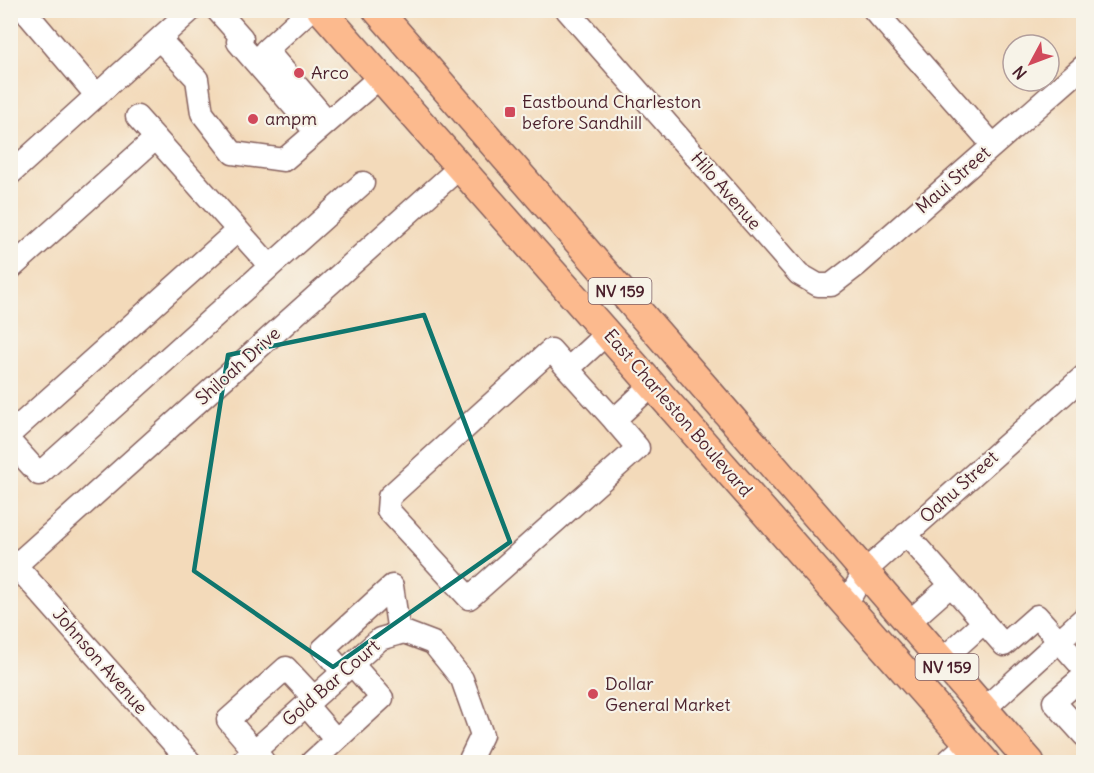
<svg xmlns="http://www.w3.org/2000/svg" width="1094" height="773" viewBox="0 0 1094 773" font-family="Delius,sans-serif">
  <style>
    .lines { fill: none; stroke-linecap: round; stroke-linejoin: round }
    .minor-casing { stroke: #85605d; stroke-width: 25 }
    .major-casing { stroke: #85605d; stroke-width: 31 }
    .minor { stroke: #fff; stroke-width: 22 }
    .major { stroke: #fcba8e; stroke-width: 28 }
    .marked { fill: none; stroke: #0f766e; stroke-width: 4.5; stroke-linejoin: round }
    .poi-dot { fill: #d1495b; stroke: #f7f3e8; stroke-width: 2 }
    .labels { text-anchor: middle; stroke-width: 4.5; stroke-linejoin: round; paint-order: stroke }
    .shield { fill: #f7f3e8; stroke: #7e5f64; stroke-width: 1.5 }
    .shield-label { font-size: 16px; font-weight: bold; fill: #4a1f2b }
    .poi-label { font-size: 18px; fill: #4a1f2b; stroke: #f7f3e8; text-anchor: start }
    .street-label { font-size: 18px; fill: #4a1f2b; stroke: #f7f3e8 }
  </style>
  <rect width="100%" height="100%" fill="#f7f3e8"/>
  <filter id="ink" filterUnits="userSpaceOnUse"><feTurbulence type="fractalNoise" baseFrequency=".0167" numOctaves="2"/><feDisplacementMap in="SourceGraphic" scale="12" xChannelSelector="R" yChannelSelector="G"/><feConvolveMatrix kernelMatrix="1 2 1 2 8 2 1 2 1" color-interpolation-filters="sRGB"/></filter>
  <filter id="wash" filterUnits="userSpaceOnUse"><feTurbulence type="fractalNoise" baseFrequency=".008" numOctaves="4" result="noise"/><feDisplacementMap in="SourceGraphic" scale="24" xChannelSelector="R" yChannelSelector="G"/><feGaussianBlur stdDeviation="1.35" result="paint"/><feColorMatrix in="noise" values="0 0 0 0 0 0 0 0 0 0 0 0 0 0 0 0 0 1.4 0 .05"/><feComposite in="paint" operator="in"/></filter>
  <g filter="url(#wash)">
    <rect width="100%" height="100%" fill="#f3daba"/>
  </g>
  <g filter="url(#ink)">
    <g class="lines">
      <defs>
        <path id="minor" d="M24,10L97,96
          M217,10L242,38
          M310,10L266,50L328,122
          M567,10L799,274L818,285H831L857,265L1084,66
          M874,10L993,145
          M159,39L197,79L202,113L233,153L284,160L380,77
          M238,42L316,132
          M137,117L270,266
          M10,174L191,10
          M10,269L156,138
          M607,333L568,369L551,350L389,497L388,510L469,598L638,448L614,420L652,385
          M568,369L614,420
          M10,434L238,230
          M10,442L39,474L363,183
          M906,534L1004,645L1037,616L1084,669
          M10,559L190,762
          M16,565L460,167
          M846,605L864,572L1084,376
          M908,623L951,585
          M941,661L984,622
          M343,672L323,649L392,586L399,633
          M1084,676L1054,702L1084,735
          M306,705L336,740
          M984,709L1084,618
          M263,761L228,720L286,668L314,698
          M242,762L380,639L404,632L433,643L462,679L482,735L469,762
          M312,762L382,698L352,664
          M947,762L968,743"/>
        <path id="major" d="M321,10L985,762
          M377,10L1030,762"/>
      </defs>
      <!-- minor casing -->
      <use href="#minor" class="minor-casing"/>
      <!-- major casing -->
      <use href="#major" class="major-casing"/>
      <!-- minor -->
      <use href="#minor" class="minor"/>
      <!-- major -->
      <use href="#major" class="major"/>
    </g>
  </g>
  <!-- marked area -->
  <path class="marked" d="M424,315L510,542L333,667L194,571L228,355Z"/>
  <!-- markers -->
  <g class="poi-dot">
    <circle cx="299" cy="73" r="6"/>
    <rect x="504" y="106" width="12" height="12" rx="3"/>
    <circle cx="253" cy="119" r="6"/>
    <circle cx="593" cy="694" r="6"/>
  </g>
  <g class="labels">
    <!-- shield labels -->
    <g class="shield">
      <rect x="588.5" y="278" width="63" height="26" rx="4.5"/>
      <rect x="915.5" y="654" width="63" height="26" rx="4.5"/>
    </g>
    <g class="shield-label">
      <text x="620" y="297">NV 159</text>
      <text x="947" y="673">NV 159</text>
    </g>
    <!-- poi labels -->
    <g class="poi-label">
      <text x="311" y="79">Arco</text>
      <text x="522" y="108">Eastbound Charleston<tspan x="522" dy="21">before Sandhill</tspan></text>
      <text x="265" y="125">ampm</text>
      <text x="605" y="690">Dollar<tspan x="605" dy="21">General Market</tspan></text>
    </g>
    <!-- street labels -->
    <g class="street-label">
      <text transform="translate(953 180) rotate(-41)" y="6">Maui Street</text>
      <text transform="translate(726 191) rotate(49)" y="6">Hilo Avenue</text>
      <text transform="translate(238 366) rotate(-42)" y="6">Shiloah Drive</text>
      <text transform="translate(678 413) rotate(49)" y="6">East Charleston Boulevard</text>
      <text transform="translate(959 487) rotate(-42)" y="6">Oahu Street</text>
      <text transform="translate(100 661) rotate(49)" y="6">Johnson Avenue</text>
      <text transform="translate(331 683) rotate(-41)" y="6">Gold Bar Court</text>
    </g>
  </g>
  <!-- margin -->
  <rect width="1094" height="773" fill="none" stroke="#f7f3e8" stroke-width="36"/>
  <!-- north arrow -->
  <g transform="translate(1031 63) rotate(229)"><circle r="28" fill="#f7f3e8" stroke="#b29e9c" stroke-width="1.5"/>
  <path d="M0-4.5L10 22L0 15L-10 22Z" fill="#d1495b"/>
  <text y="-9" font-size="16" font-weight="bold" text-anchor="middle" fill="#4a1f2b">N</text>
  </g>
</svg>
